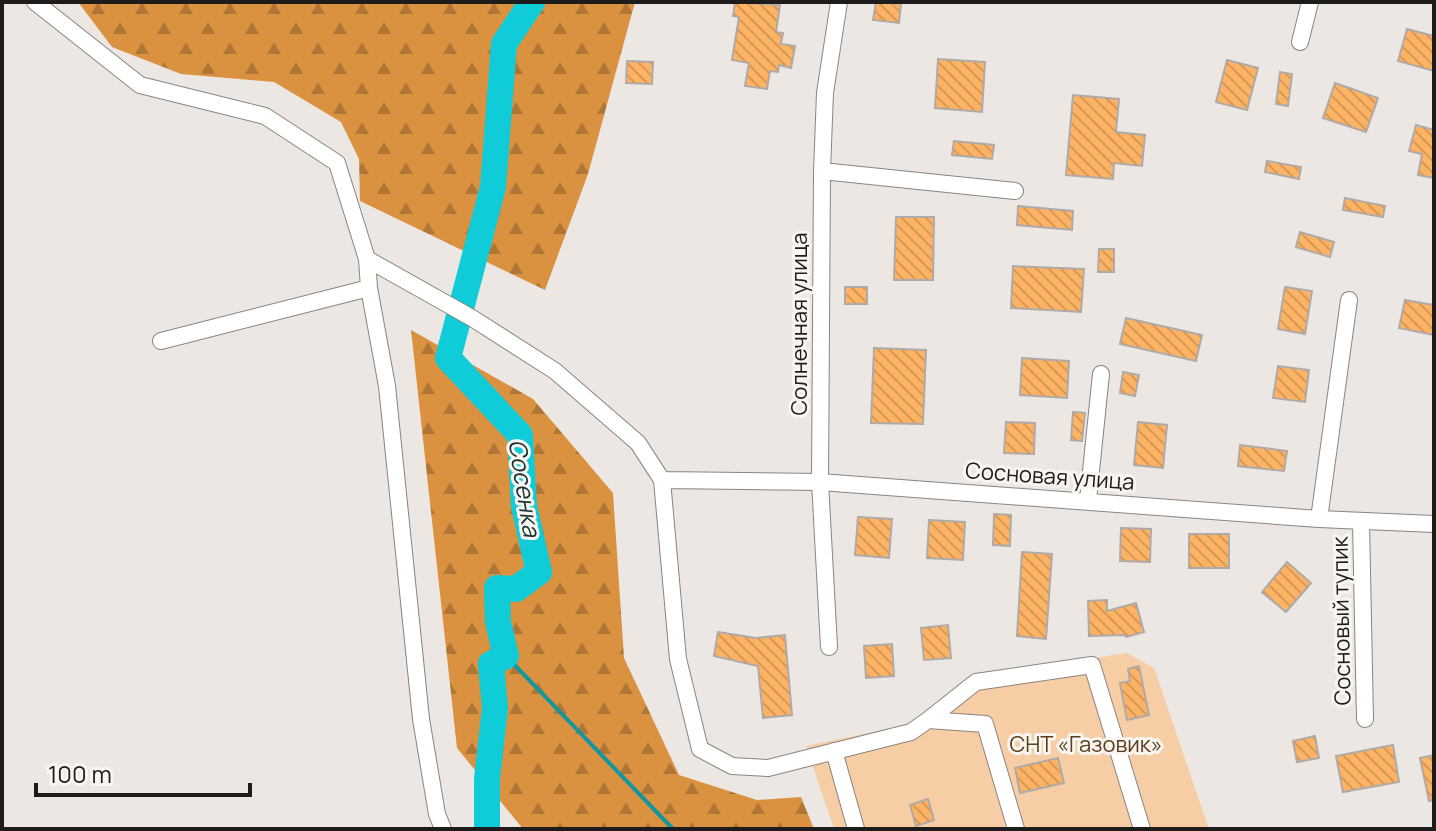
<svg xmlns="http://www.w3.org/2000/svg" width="1436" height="831" viewBox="0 0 1436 831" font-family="Manrope,sans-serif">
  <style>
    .forest { fill: url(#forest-firs) }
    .garden { fill: #f6cda5 }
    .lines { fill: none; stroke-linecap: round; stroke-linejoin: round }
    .stream { stroke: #14969f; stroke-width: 4 }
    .river { stroke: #10cbd8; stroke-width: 26 }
    .building { fill: url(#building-back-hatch); stroke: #afaaa7; stroke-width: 2 }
    .minor-casing { stroke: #898581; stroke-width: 18 }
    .minor { stroke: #fff; stroke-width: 16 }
    .labels { text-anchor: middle; stroke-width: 6; stroke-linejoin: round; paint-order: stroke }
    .street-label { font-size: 22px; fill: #1d1c1a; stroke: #f9f5f1 }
    .park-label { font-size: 22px; fill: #5c3d1c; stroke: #f9f5f1 }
    .water-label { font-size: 24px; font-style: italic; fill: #183234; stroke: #f9f5f1 }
  </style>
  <defs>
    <pattern id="forest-firs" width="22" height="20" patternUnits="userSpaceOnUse" patternTransform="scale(2)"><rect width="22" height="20" fill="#da9241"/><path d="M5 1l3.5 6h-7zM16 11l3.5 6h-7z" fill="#b07636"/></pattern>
    <pattern id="building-back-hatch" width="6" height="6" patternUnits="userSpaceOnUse" patternTransform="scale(2)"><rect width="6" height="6" fill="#fdb364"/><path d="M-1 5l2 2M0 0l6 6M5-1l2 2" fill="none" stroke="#d89956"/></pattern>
  </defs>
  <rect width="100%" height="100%" fill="#ece7e3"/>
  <!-- forest -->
  <path class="forest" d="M78,2H635L588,174L545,290L360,201L359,159L341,122L274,82L181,74L112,47Z
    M411,330L533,399L613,493L624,658L679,775L757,800L801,797L814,829H523L457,748Z"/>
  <!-- garden -->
  <path class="garden" d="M1127,653L1154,668L1209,829H834L806,746L911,724L975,677Z"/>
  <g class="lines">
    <!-- stream -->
    <path class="stream" d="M506,656L673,829"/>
    <!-- river -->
    <path class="river" d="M487,829V779L495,708L491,664L506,656L498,622L497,588L516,589L539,572L524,506L520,435L448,358L493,187L504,44L532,2"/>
  </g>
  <!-- building -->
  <path class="building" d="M735,2L780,5L776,32L783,33L781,44L795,46L791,68L779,65L778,72L770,71L767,89L745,86L749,63L732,60L739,17L733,16Z
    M876,2L901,4L899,23L873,20Z
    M1407,29L1434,36V71L1398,61Z
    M938,59L985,62L982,112L935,108Z
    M1227,60L1258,68L1247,110L1216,102Z
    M627,61L653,62L652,84L626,83Z
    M1280,72L1292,74L1288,106L1276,104Z
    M1335,83L1378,98L1366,132L1323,118Z
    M1073,95L1119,99L1116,132L1145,135L1142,166L1114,163L1113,179L1066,175Z
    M1416,125L1434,130V178L1418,175L1422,154L1409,151Z
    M954,141L994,145L992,159L952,155Z
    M1267,161L1301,167L1299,179L1265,172Z
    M1345,198L1385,206L1383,217L1343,210Z
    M1018,206L1073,211L1072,230L1017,225Z
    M896,217H934L933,280H894Z
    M1300,232L1334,242L1330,257L1296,247Z
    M1099,249H1114V272H1098Z
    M1013,266L1084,269L1081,312L1011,308Z
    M845,287H867V304H845Z
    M1285,287L1312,291L1305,334L1278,329Z
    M1405,300L1434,305V335L1399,328Z
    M1126,318L1202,335L1196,361L1120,344Z
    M874,348L926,350L923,424L871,423Z
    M1022,358L1069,361L1067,398L1020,395Z
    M1278,366L1309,370L1305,402L1273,398Z
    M1123,372L1139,375L1135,396L1120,393Z
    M1073,412L1085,413L1082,441L1071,440Z
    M1006,422L1035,423L1034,454L1004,453Z
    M1138,422L1167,425L1163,468L1134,465Z
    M1240,445L1287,451L1284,471L1238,466Z
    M994,514L1011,515L1010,546L993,545Z
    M858,517L892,519L889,558L855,555Z
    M929,520L965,522L963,560L927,558Z
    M1121,528L1151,529L1150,562L1120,561Z
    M1189,534H1229V568H1189Z
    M1022,552L1052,554L1046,639L1017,636Z
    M1287,562L1311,583L1286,612L1262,592Z
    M1107,600V611L1136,603L1144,632L1126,637L1125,635L1089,636L1088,601Z
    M948,625L951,658L924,660L921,628Z
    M718,632L756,638L785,635L792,715L763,718L758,666L714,656Z
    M892,644L894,676L866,678L864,646Z
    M1139,666L1149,715L1127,720L1120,683L1130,681L1128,669Z
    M1315,736L1319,758L1297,762L1293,741Z
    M1393,745L1399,782L1343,792L1336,756Z
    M1434,755V800L1429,801L1420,758Z
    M1058,758L1064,783L1020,793L1015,768Z
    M928,799L934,820L916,826L910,805Z"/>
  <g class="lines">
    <defs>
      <path id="minor" d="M35,2L140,85L265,116L337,163L367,259L472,318L555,371L638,443L662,480L678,659L700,749L732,766L768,768L911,732L928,720L985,724L1016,829
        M1300,42L1310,2
        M822,171L1015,191
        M367,259L369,288L387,386L421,719L437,814L443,829
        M161,341L369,288
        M662,480L820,482L1319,519L1434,524
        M1088,500L1101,374
        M1319,519L1349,300
        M1361,522L1365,719
        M829,647L820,482L822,171L825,93L839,2
        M928,720L976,682L1092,665L1142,829
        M834,751L856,829"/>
    </defs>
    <!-- minor casing -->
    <use href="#minor" class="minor-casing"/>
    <!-- minor -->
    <use href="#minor" class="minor"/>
  </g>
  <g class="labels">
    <!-- street labels -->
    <g class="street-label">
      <text transform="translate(799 324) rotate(-90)" y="8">Солнечная улица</text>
      <text transform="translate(1050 476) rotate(4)" y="8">Сосновая улица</text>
      <text transform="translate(1341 621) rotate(-91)" y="8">Сосновый тупик</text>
    </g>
    <!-- park labels -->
    <g class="park-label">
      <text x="1086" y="752">СНТ «Газовик»</text>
    </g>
    <!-- water labels -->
    <g class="water-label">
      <text transform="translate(524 488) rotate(81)" y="8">Сосенка</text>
    </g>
  </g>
  <!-- border -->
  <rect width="1436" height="831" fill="none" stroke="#1d1c1a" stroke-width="8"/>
  <!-- scale -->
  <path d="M36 783v12h214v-12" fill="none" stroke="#1d1c1a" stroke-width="4"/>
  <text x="48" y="783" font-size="24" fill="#1d1c1a" stroke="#f9f5f1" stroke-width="6" paint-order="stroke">100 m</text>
</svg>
